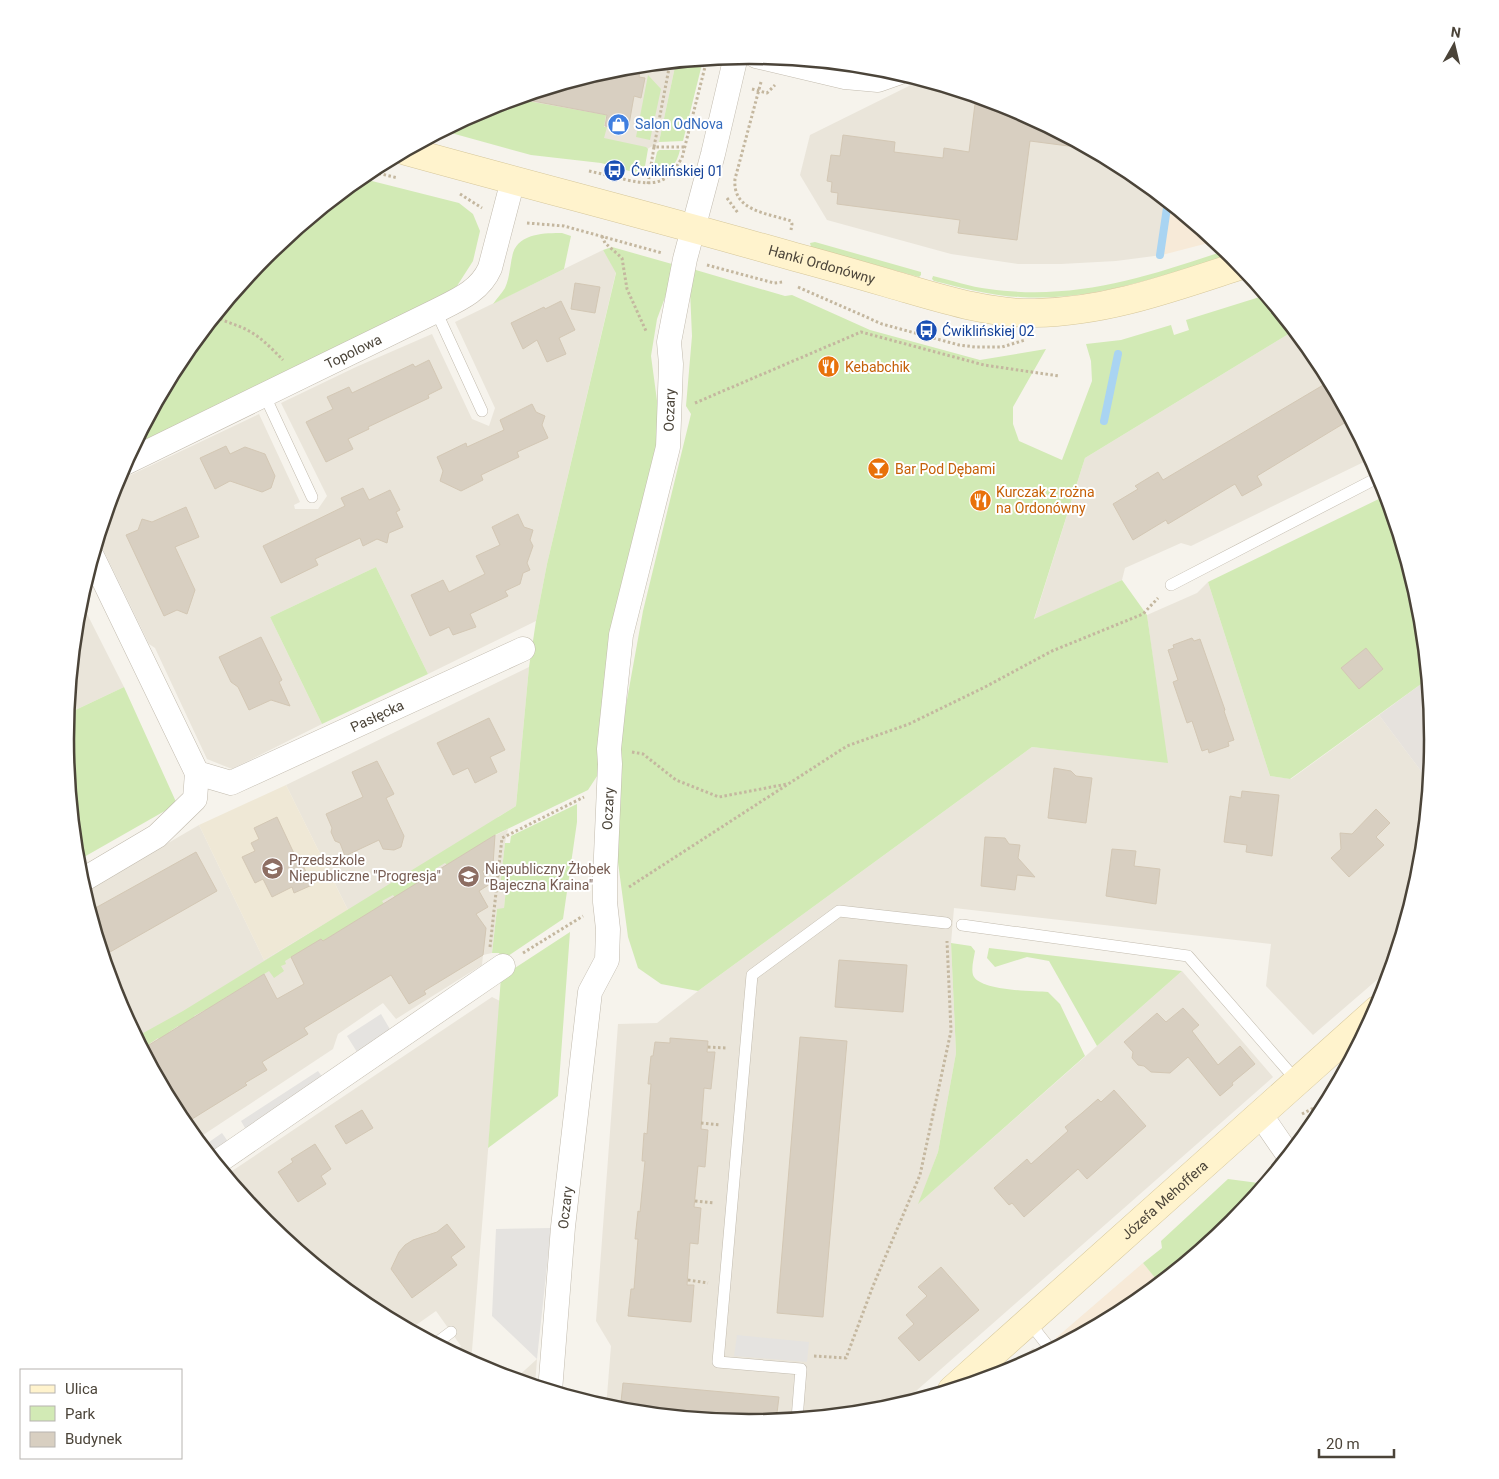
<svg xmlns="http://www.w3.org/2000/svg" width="1499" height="1479" viewBox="0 0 1499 1479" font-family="Roboto,sans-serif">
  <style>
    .residential { fill: #eae5da }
    .commercial { fill: #f7ead8 }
    .industrial { fill: #e6e2dd }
    .education { fill: #efe8d6 }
    .green { fill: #d2eab5 }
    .parking { fill: #e5e3e0 }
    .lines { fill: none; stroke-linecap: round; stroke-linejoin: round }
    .stream { stroke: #a9d4f2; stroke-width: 8 }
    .building { fill: #d8cfc1; stroke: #d3c7b4 }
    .lane-casing { stroke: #c2bbae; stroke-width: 12 }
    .street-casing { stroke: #c2bbae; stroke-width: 25 }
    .secondary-casing { stroke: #d6c79b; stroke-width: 29 }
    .path { stroke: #c4b79f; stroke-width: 3; stroke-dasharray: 2.5 2.5; stroke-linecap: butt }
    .lane { stroke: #fff; stroke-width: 11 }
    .street { stroke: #fff; stroke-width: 24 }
    .secondary { stroke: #fff3cd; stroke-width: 28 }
    .labels { text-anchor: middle; stroke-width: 4; stroke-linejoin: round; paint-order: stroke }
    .shop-label { font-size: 14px; fill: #366cbe; stroke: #fff; text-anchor: start }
    .transit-label { font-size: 14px; fill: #164399; stroke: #fff; text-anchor: start }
    .street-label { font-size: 14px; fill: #4b4439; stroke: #fff }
    .food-label { font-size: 14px; fill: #c56008; stroke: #fff; text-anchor: start }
    .education-label { font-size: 14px; fill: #785e54; stroke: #fff; text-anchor: start }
    .rim { fill: none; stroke: #4b4439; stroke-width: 2.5 }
  </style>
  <rect width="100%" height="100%" fill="#f6f3ec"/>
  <!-- residential -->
  <path class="residential" d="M676,62L659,142L639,154L488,107L616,68Z
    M921,80L1012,107L1130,171L1170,204L1162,255L1116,261L1061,264H1018L951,254L827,220L800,175L810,135Z
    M603,250L616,272L547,564L536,621L428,674L376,567L270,617L322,724L232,769L207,759L155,648L149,644L98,539L116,482L259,414L300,502L294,505L295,509H318L327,496L281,403L356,367L432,334L472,419L489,426L495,408L455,322Z
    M1295,330L1319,359L1372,458L1191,546L1181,543L1125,568L1122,580L1034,620L1085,458Z
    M1208,582L1270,776L1291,779L1379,715L1430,783L1421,873L1393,966L1313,1035L1266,986L1271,944L954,908L951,943L956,1053L938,1152L919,1203L1182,971L1273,1077L899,1406L883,1411L749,1424L616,1411L606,1408L611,1346L596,1321L618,1024L657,1023L698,991L1032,747L1167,762L1147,615L1197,593Z
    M80,600L124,687L67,714L78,606Z
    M529,667L516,806L498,817L496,835L508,829L505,843L500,887L506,889L504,909H497L492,953L483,955L482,965L396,1019L383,1003L338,1034L333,1049L197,1139L180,1120L117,1001L84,892L199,825L264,960L348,910L286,785Z
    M492,997L500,1001L471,1363L452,1353L461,1346L436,1311L409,1330L369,1308L265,1223L226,1175Z
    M1033,1348L1043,1355L1011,1372L1003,1375Z
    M537,1359L535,1386L514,1380Z"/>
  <!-- commercial -->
  <path class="commercial" d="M1170,204L1216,241L1162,255Z
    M1143,1263L1160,1284L1130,1309L1061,1345L1056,1338Z"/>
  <!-- industrial -->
  <path class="industrial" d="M1428,679L1434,740L1430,783L1379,715Z"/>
  <!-- education -->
  <path class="education" d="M286,785L348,910L264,960L199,825Z"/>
  <!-- green -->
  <path class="green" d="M703,60L683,141L659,142L676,62Z
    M648,75L661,89L650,140L636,137Z
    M516,99L606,115L604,127H607L604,138L646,147L648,149L644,172L640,174L601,163L531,155L444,131L488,107L496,106L497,104Z
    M659,150H680C677,163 670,173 656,177L652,174L657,152Z
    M360,178L459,203L473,214L480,231L473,261L457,286L424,307L131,452L181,359L266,255Z
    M562,233L571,236L564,269L493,304C497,298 502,293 505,288C510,277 510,264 513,253C519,233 546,233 562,233Z
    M815,242L921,272V275L919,277L811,247L810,243Z
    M612,247L672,264L667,292L657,319L651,356L662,438L601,770L588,790L495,835L447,865L445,863L435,869L436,872L398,902L393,895L382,901L384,904L323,941L321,939L285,961L286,964L281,966L284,971L274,978L269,971L261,976L255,990L250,982L241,988L242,990L236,1001L231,994L220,1001L221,1003L209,1017L205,1010L194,1016L195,1019L182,1034L178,1026L169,1032L170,1034L163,1046L158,1038L149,1044L150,1046L146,1049L149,1054L146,1056L136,1037L183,1011L516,806L529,667L536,621L547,564L616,273L603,250Z
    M1227,250L1232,254C1163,275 1093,302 1020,297C991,296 963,288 934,281L932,279L933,276C951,280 970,287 989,289C1076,301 1146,277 1227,250Z
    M689,268L785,296L792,295L870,330L980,360L1046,349L1013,407V424L1019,441L1062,460L1092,381L1091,361L1086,344L1121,340L1171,325L1174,335L1189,330L1186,320L1266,295L1295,330L1085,458L1034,619L1122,580L1147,615L1168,763L1032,747L698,991L661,984L638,968L628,937L617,855L619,744L643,611L691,414L686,406L692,336Z
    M1387,495L1421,606L1428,679L1290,779L1270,776L1208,582Z
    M376,567L428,674L322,724L270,617Z
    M124,687L177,804L77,861L65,739L67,714Z
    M577,804V822L563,919L502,960L499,953H492L497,909L504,908L506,889L500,887L505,843H510L511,836Z
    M570,932L558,1096L488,1148L501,977Z
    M951,943L971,946L975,951C974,958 971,968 973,975C979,991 1033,991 1048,992L1060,1004L1085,1056L918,1204L938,1152L956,1053Z
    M989,948L1182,971L1097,1046L1049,961L1027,957L995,967L987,958Z
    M1228,1179L1266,1184L1233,1224L1160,1284L1143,1263L1162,1248L1161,1241Z"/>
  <!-- parking -->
  <path class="parking" d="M381,1014L391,1031L357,1052L347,1036Z
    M318,1071L326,1082L248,1133L241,1121Z
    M222,1133L229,1143L210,1156L202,1147Z
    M551,1228L537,1359L492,1316L496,1229Z
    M737,1335L809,1342L807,1362L734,1356Z"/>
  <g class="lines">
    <!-- stream -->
    <path class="stream" d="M1160,255L1168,201
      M1104,421L1118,354"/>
  </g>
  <!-- building -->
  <path class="building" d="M641,66L639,77L645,78L641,98L634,96L628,130L605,126L607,115L517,98L616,68Z
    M976,96L1012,107L1084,146V148L1030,141L1017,240L958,233L960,220L837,204L838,193L831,192L832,182L827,181L831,155L840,156L843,135L895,142L894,152L943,158L944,148L969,152Z
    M575,283L600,287L595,313L571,309Z
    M561,301L575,330L559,338L566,354L547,362L537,340L523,349L511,323L544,307L545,309Z
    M429,360L442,388L428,395L429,398L368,427L369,429L348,439L353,449L326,462L306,422L333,409L327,397L349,387L352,393L413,364L415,367Z
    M1330,381L1351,419L1257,476L1262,485L1242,496L1235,484L1168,524L1166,520L1133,540L1113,504L1138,489L1135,486L1158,472L1163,480Z
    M532,404L536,412L545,416L542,425L548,438L517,452L519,457L481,475L483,480L461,491L440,481L443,471L437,457L466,443L467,447L504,430L500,420Z
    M226,446L230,454L245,447L265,454L275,476L271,488L262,492L230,481L215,489L200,458Z
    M363,488L369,500L390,490L400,510L396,512L403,527L389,533L387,543L377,539L363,546L360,538L315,559L318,565L281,583L263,546L345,506L341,498Z
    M186,507L199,537L175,547L195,590L187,614L177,610L164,616L126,535L138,530L142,519L152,522Z
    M518,514L524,527L533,530L530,540L533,546L527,563L530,570L523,573L520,584L505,591L508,596L470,614L476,627L453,635L449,627L430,636L411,595L443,580L449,592L485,574L476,556L500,545L492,527Z
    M261,637L282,680L279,682L290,706L271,700L249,710L238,687L231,682L219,657Z
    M1192,638L1194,641L1200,639L1225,710L1224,711L1234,740L1228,742L1229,746L1209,753L1208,749L1202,751L1192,721L1187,723L1173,682L1178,680L1168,650L1174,648L1173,645Z
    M1366,648L1383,669L1359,689L1341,668Z
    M489,718L505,750L490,757L497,772L475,783L468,768L453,775L437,743Z
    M377,761L394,794L386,798L404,836L401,847L394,850L383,849L379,840L345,856L340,843L335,841L331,832L332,828L326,814L363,797L352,772Z
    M1054,768L1071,771L1076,776L1092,778L1086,823L1048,818Z
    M1242,791L1279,795L1272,856L1246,852L1247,845L1224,842L1230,796L1241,798Z
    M1376,809L1390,823L1376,837L1384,845L1349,877L1331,858L1341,849L1340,833L1352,834Z
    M277,817L298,862L301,861L312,885L294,893L292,887L272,897L263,879L255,883L242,857L255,851L251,843L259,839L254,828Z
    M495,835L493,865L482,871L490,884L479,891L488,907L476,914L486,928L483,955L424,991L426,994L409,1004L391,975L304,1028L308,1034L262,1062L267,1070L245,1083L247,1085L184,1124L146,1056L149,1054L146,1049L150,1046L149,1045L264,974L277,999L304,984L291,957L321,939L323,941Z
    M985,837L1005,838L1009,844L1020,845L1018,858L1035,877L1017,875L1015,890L981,886Z
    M1112,849L1136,851L1134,866L1160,869L1156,904L1106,896Z
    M196,852L217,891L103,956L90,911Z
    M839,960L907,965L903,1012L835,1007Z
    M1183,1008L1199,1025L1192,1031L1218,1065L1240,1046L1255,1064L1232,1083L1233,1085L1220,1096L1188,1057L1170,1073L1151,1072L1144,1066L1138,1065L1132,1058L1133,1052L1124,1042L1157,1013L1166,1022Z
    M800,1037L847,1041L823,1317L777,1313Z
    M670,1038L708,1041L707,1052H715L711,1089L704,1088L701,1129L708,1130L705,1167L698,1166L694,1207L701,1208L698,1244L690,1243L687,1285H694L691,1322L628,1316L631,1289H634L638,1239H635L638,1211L640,1212L645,1161H642L644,1133L647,1134L651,1084H648L651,1056H653L655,1042L670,1043Z
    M1114,1090L1146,1126L1087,1179L1078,1169L1024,1217L1012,1203L1009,1205L994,1188L1027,1159L1031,1164L1068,1131L1065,1127L1082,1113L1098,1099L1101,1102Z
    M362,1110L373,1128L346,1144L335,1126Z
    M315,1144L331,1169L321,1176L326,1184L298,1202L278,1172L293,1162L291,1159Z
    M447,1224L465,1247L451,1257L457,1265L412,1298L391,1269L399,1252L405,1245L413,1240L437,1232Z
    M941,1267L979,1310L919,1361L898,1338L914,1324L906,1315L927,1296L918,1287Z
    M623,1383L779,1397L776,1421L749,1424L620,1411Z"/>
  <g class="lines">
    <defs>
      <path id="lane" d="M436,311L482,411
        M264,394L312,497
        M1171,585L1381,476
        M962,925L1188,956L1297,1081
        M1029,1322L1051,1350
        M435,1344L451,1332
        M797,1419L801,1369L718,1362L752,975L839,911L946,923"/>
      <g id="street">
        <path d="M756,56L845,77L878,80L898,73"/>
        <path id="s1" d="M125,463L436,311C458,300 480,291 490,268L513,180"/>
        <path id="s2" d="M93,558L197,773L231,783L523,649"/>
        <path d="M81,881L157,836L195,799L197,773"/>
        <path d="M1260,1114L1289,1156"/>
        <path d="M216,1163L503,966"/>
        <path id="s3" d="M550,1391L563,1227L590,992L607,960L608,929L605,902V878L610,764L609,749L621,635L668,447L671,364L669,342L685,259L713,154L736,56"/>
      </g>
      <g id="secondary">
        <path id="s4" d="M406,151C536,187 666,220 795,257C833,267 870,278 908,289C949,301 993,314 1035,313C1107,312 1174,287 1242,265"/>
        <path id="s5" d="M952,1390L1377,1010"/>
      </g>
    </defs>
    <!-- lane casing -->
    <use href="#lane" class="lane-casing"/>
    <!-- street casing -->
    <use href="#street" class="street-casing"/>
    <!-- secondary casing -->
    <use href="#secondary" class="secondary-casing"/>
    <!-- path -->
    <path class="path" d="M761,82L735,179C732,211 767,213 791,221L792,224L791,230
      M752,89L767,93L775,85
      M654,147L670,63
      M369,171L398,178
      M589,171C602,174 615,177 627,180C657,186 666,184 682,158L707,59
      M648,184L654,147H685
      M460,194L482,208
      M727,198L738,213
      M527,223L564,226L662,253
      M602,236L605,243L622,258L627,289L646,331
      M707,265L774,283L783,282
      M798,287L882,324L959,345L975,347H1002L1025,340
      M216,316C226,323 239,325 249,331C262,338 273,350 283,360
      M695,403L861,332L984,365L1059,376
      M632,752L643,754L676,780L719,797L787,784
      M629,887L847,746L909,724L985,687L1052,651L1143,614L1158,598
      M490,947L502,838L584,797
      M523,953L583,916
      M708,1047L727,1048
      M1302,1114L1329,1100
      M701,1123L720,1125
      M695,1201L714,1203
      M688,1280L708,1283
      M814,1356L846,1358L873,1286L920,1175L951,1031L947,941"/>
    <!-- lane -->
    <use href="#lane" class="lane"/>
    <!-- street -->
    <use href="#street" class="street"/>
    <!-- secondary -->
    <use href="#secondary" class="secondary"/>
  </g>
  <!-- icons -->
  <defs>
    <symbol id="shop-disc" viewBox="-11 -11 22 22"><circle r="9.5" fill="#3f7fe0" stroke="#fff"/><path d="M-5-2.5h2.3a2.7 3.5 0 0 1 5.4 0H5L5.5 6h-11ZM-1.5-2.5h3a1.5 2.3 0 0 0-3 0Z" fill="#fff"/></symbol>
    <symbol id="bus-disc" viewBox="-11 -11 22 22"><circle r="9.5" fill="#1a4fb4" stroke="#fff"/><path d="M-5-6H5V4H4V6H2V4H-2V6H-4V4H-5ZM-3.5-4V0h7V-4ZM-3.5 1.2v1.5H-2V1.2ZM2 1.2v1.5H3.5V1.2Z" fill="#fff"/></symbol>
    <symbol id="restaurant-disc" viewBox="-11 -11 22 22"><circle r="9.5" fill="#e8710a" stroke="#fff"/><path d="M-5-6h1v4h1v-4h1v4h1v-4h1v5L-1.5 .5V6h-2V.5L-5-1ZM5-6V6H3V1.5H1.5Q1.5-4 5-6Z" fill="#fff"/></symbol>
    <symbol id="bar-disc" viewBox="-11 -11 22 22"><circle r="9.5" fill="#e8710a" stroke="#fff"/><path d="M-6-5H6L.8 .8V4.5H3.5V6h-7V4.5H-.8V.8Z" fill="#fff"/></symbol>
    <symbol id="school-disc" viewBox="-11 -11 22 22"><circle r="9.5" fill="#8d6e63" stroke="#fff"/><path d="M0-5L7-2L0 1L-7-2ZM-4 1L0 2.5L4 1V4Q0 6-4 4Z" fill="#fff"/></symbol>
  </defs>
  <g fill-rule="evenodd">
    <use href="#shop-disc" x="606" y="112" width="25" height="25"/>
    <use href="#bus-disc" x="602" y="158" width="25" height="25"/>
    <use href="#bus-disc" x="914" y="318" width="25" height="25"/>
    <use href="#restaurant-disc" x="816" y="354" width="25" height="25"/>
    <use href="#bar-disc" x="866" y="456" width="25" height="25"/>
    <use href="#restaurant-disc" x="968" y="488" width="25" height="25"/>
    <use href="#school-disc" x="260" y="856" width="25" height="25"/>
    <use href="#school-disc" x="456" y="864" width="25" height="25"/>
  </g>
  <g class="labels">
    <!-- shop labels -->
    <g class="shop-label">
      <text x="635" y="129">Salon OdNova</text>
    </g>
    <!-- transit labels -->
    <g class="transit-label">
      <text x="631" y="176">Ćwiklińskiej 01</text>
      <text x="942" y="336">Ćwiklińskiej 02</text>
    </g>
    <!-- street labels -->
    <g class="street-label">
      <text dy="5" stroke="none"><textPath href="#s4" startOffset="431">Hanki Ordonówny</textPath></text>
      <text dy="5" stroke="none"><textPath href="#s1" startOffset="254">Topolowa</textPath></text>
      <text dy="5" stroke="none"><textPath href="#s3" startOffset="994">Oczary</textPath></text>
      <text dy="5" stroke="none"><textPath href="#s2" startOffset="435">Pasłęcka</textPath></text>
      <text dy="5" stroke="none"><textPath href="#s3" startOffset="589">Oczary</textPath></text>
      <text dy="5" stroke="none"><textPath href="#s5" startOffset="285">Józefa Mehoffera</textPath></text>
      <text dy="5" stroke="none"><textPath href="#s3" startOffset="184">Oczary</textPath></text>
    </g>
    <!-- food labels -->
    <g class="food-label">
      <text x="845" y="372">Kebabchik</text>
      <text x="895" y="474">Bar Pod Dębami</text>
      <text x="996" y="497">Kurczak z rożna<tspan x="996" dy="16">na Ordonówny</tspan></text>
    </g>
    <!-- education labels -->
    <g class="education-label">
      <text x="289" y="865">Przedszkole<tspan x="289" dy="16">Niepubliczne "Progresja"</tspan></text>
      <text x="485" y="874">Niepubliczny Żłobek<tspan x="485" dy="16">"Bajeczna Kraina"</tspan></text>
    </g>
  </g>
  <!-- crop -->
  <path d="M0 0H1499V1479H0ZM74 739a675 675 0 1 1 1350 0a675 675 0 1 1-1350 0Z" fill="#fff" fill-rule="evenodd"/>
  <path class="rim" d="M74 739a675 675 0 1 1 1350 0a675 675 0 1 1-1350 0Z"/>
  <!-- legend -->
  <rect x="20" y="1369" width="162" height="90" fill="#ffffff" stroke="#b7b4b0"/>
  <rect x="30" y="1385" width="25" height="8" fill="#fff3cd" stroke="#b7b4b0"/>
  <text x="65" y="1394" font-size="15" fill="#4b4439">Ulica</text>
  <rect x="30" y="1406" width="25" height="15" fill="#d2eab5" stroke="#b7b4b0"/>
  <text x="65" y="1419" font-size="15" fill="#4b4439">Park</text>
  <rect x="30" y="1432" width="25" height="15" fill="#d8cfc1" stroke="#b7b4b0"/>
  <text x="65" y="1444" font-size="15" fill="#4b4439">Budynek</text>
  <!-- north arrow -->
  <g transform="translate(1454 45) rotate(8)" stroke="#ffffff" stroke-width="4" paint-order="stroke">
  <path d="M0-4L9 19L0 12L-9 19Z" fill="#4b4439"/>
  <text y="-8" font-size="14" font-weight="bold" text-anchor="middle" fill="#4b4439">N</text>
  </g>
  <!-- scale -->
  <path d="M1319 1449v8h75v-8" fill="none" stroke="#4b4439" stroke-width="2.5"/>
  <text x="1326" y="1449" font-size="15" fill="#4b4439" stroke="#ffffff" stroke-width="4" paint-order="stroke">20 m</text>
</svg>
